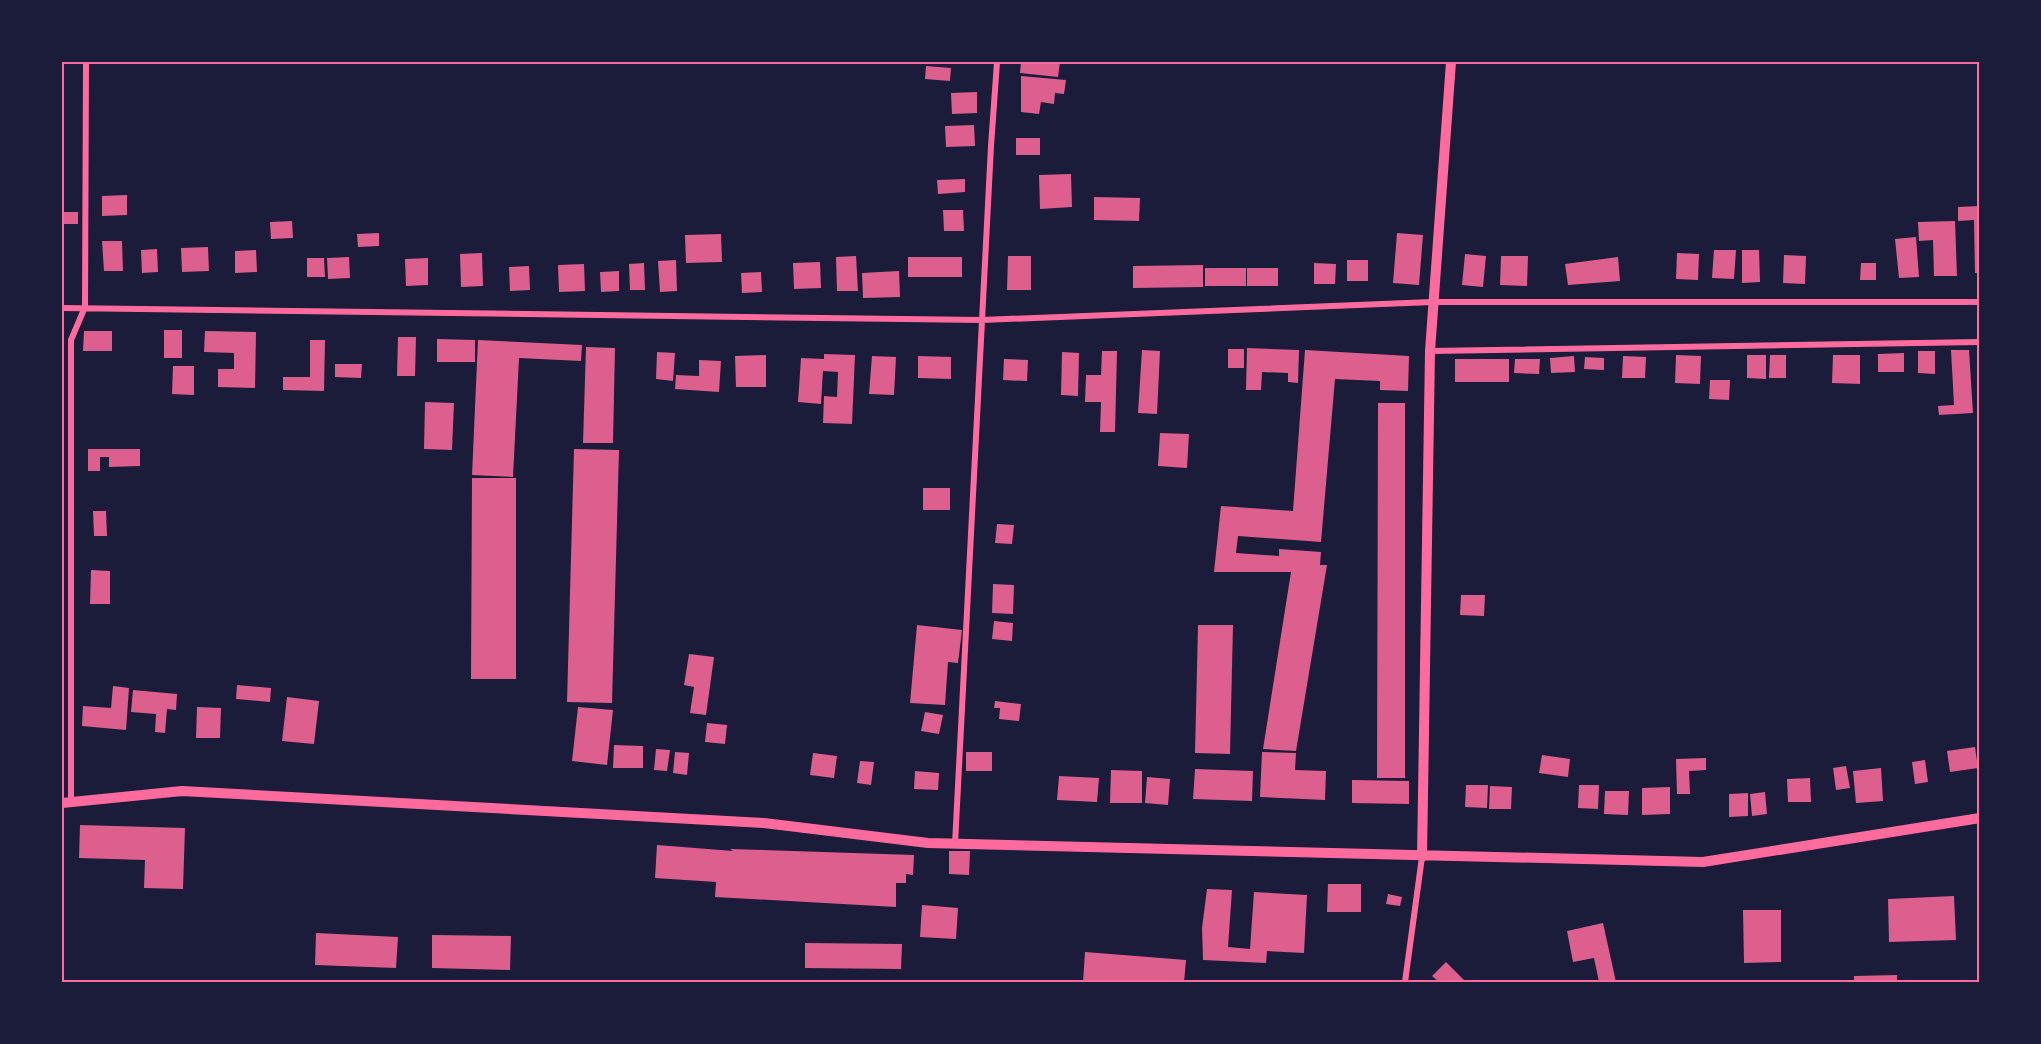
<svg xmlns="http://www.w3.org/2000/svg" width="2041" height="1044" viewBox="0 0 2041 1044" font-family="'Fira Sans',sans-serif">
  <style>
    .building { fill: #dd5f8e }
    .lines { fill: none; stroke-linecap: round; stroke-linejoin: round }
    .minor { stroke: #ff6b9d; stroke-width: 6 }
    .tertiary { stroke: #ff6b9d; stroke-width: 10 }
    .neatline { fill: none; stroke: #ff6b9d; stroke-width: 2 }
  </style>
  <rect width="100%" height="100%" fill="#1b1b3a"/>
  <!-- building -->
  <path class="building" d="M966,62H985V63L966,64Z
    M1021,62H1060L1058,77L1020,73Z
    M926,66L951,68L950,81L925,79Z
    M1021,76L1066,80L1064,94L1055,93L1054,104L1041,102L1039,114L1021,112Z
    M977,92V113L952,114L951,93Z
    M974,125L975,146L946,147L945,126Z
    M1016,138H1040V155H1016Z
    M1071,174L1072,207L1040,209L1039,175Z
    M965,179V192L938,194L937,180Z
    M127,195V215L102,216V196Z
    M1094,197L1140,198L1139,221L1094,220Z
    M1980,206V273H1975L1974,220L1958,221V207Z
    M943,210H963L964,231H944Z
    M62,212H78V224H62Z
    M292,221L293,238L271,239L270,222Z
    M1955,221L1957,276H1934L1933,240L1919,241L1918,222Z
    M379,233V246L358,247L357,234Z
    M1397,233L1423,235L1419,285L1393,283Z
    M721,234L722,262L686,263L685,235Z
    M1916,237L1919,277L1899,278L1895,239Z
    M102,241H122L123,271H104Z
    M208,247L209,271L182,272L181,248Z
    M157,249L158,272L142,273L141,250Z
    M256,250L257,272L235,273V251Z
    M1714,250H1736L1734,279L1712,278Z
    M1742,250H1759L1760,282L1742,283Z
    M482,253L483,286L461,287L460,254Z
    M1677,253L1699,254L1698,280L1676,279Z
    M1465,254L1486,256L1483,287L1462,285Z
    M1784,255L1806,256L1805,284L1783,283Z
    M856,256L858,291H837L836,257Z
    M1008,256H1031V290H1007Z
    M1501,256H1528L1527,286L1500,285Z
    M349,257L350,278L328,279L327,258Z
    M908,257H962V277H908Z
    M1618,257L1620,281L1568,285L1565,264Z
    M307,258H324L325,277H307Z
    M428,258V285L406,286L405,259Z
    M676,260L677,291L660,292L658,261Z
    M1347,260H1368V281H1347Z
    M820,262L821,288L794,289L793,263Z
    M644,263L645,290H630L629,264Z
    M1314,263L1336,264L1335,284H1314Z
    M1861,263H1876V280H1860Z
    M584,264L585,291L559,292L558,265Z
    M1203,265V287L1133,288V266Z
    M529,266L530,290L510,291L509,267Z
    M1205,268H1246V286H1205Z
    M1247,268H1278V286H1247Z
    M619,271V291L601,292L600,272Z
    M899,271L900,297L863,298L862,273Z
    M761,272L762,292L742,293L741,273Z
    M164,330H182V358H164Z
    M84,331H112V351H83Z
    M205,331L256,332L255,388L218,387V369H234V353L204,352Z
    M398,337H416L415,376H397Z
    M437,339L475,340V362H437Z
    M310,340H325L324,391L283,390V377H310Z
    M478,340L582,345L581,361L519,358L513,477L472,475Z
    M586,347L615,348L613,443H583Z
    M1247,348L1299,350L1298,383L1288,382V373L1262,372L1261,390H1246Z
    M1228,349H1244V368H1228Z
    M1142,350L1160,351L1157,414L1138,413Z
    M1305,350L1409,356L1408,391L1380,390V381L1335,379L1321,542L1238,536L1236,553L1279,556V549L1321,552L1320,565H1327L1296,751L1263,749L1291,572H1214L1221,506L1293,511Z
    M1951,350H1969L1973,413L1939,415L1938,406L1954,405Z
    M1102,351H1117L1115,432H1100L1101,402H1085L1086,375H1101Z
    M1918,351H1935V374L1918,373Z
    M657,352L675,353L673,381L656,379Z
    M1062,352L1079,353L1078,396L1061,395Z
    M1904,353V372H1878V354Z
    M824,354L855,355L852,424L823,423L824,396L837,397L838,372L823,371L821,404L798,402L801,358L824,359Z
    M766,355V387H736L735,356Z
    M1676,355L1701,356L1700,384L1675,383Z
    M1747,355H1766V379L1747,378Z
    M1770,355H1786V378H1769Z
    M1833,355H1860V384L1832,383Z
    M872,356L896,357L894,395L869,394Z
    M918,356L951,357V379L918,378Z
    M1574,356L1575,372L1551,373L1550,358Z
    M1623,356L1646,357L1645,378H1622Z
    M1585,357L1604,358V370L1584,369Z
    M1004,359L1028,360L1027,381L1003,380Z
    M1455,359H1509V382H1455Z
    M1515,359H1540L1539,374L1514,373Z
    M699,360L721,361L719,392L675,389L676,375L699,376Z
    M335,364H362L361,378L335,377Z
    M173,366H194V395L172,394Z
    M1710,380H1730L1729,400L1709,399Z
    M425,402L454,403L452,450L424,449Z
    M1378,403H1405V778H1377Z
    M1160,433L1189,434L1187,468L1158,466Z
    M88,449H140V466L109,467V457H100V471H88Z
    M574,449L619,450L612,703L567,702Z
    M472,478H516V679H471Z
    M923,488H950V510H923Z
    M93,511H106L107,536H94Z
    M997,524L1014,525L1012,544L995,543Z
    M91,570L110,571V604H90Z
    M993,584L1014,585L1013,614L992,613Z
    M1461,595H1485L1484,616L1460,615Z
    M994,621L1013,623L1012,641L992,639Z
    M917,625L962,630L958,663L948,662L945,705L910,703Z
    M1198,625H1233L1230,754L1195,753Z
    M689,654L714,657L706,715L690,713L694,687L684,685Z
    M237,685L271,688L270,702L236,699Z
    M113,686L129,688L126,730L82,726L83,706L111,708Z
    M133,690L177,694L176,710L167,709L165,733L155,732L156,714L131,712Z
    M287,697L319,701L314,744L282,741Z
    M995,701L1021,704L1019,721L999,719L1000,708H994Z
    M197,707L221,708L220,738H196Z
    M578,707L613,710L607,765L572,761Z
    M925,712L943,715L939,734L921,731Z
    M707,723L727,725L725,744L705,742Z
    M614,745L643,746V768H613Z
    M1975,747L1978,768L1950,772L1947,751Z
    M656,749L670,750L667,771L654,770Z
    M675,752L689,753L687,775L673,773Z
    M966,752H992V771H966Z
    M1262,752L1296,753L1295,770L1326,771L1325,800L1260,797Z
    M813,753L837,756L834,778L810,775Z
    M1542,755L1570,759L1568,777L1539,773Z
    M1706,758V770L1689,771L1690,794H1677L1676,759Z
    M1925,760L1928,782L1915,784L1912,762Z
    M860,761L874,762L871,785L857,783Z
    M1846,766L1850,788L1836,790L1833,768Z
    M1881,768L1883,801L1856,803L1853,771Z
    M1195,769L1253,771L1252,801L1193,799Z
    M1111,770L1142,771V803H1110Z
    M915,771L939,773L938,790L914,789Z
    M1059,776L1099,778L1097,802L1057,800Z
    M1147,777L1170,779L1168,805L1145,803Z
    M1810,778L1811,802H1788L1787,779Z
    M1352,780L1409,781V804L1352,803Z
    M1466,785H1488L1487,808L1465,807Z
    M1579,785H1599L1598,809L1578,808Z
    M1490,786L1512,787L1511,809H1489Z
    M1670,787V814L1642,815V788Z
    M1605,791H1629L1628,815L1604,814Z
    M1765,792L1767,814L1752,816L1750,794Z
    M1748,793V816L1729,817V794Z
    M80,825L185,828L183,889L144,888L145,860L79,858Z
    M657,845L733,851L730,849L914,855L913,875L906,874V883H896V907L715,897L716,882L655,878Z
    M949,851H970L969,875L949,874Z
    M1328,884H1361V912H1327Z
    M1207,889L1232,890L1228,947L1250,949L1254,892L1307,895L1304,953L1267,951L1266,963L1203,960L1202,928Z
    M1388,894L1402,897L1400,906L1386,904Z
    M1954,896L1956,940L1889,942L1888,899Z
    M922,905L958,908L956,939L920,937Z
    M1743,910H1781V962L1744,963Z
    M1603,923L1616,982H1599L1594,958L1573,962L1567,931Z
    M316,933L398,937L396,968L315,965Z
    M432,935L511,936L510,970L432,968Z
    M805,943L902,944L901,969L805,968Z
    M1085,952L1186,960L1184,982H1083Z
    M1446,962L1466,982H1439L1432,976Z
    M1897,975V982H1854V976Z"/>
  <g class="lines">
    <!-- minor -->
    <path class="minor" d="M62,308L982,320L1432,302H1980
      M1430,351L1980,342
      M71,802V340L85,307L86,62
      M955,844L991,146L997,62
      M1405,982L1422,857"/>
    <!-- tertiary -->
    <path class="tertiary" d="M62,803L182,791L764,823L928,843L1703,862L1980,818
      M1422,857L1430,351L1451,62"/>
  </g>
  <!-- border -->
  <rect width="2041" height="1044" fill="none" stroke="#1b1b3a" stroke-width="126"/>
  <rect x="63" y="63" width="1915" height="918" class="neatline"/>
</svg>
